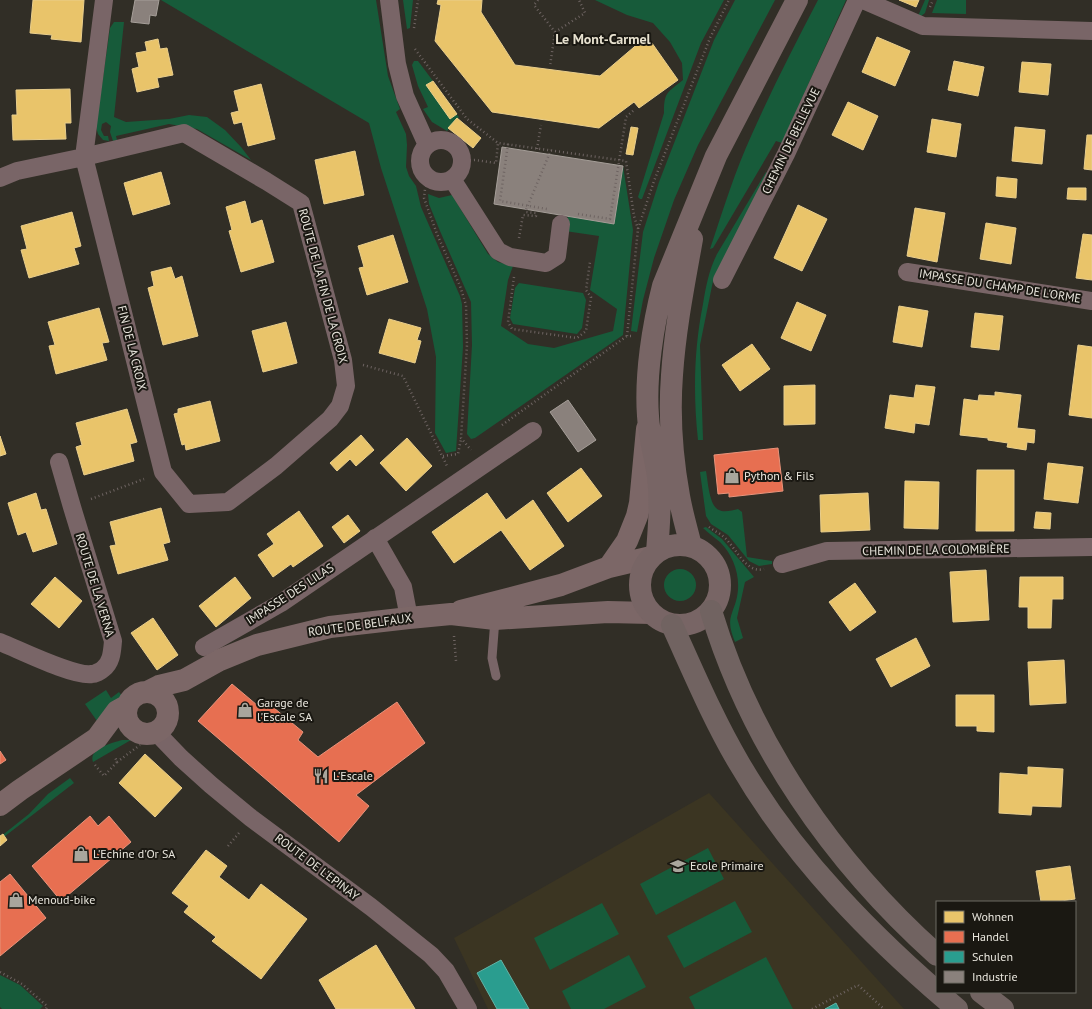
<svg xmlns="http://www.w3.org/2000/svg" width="1092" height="1009" viewBox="0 0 1092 1009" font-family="'PT Sans',sans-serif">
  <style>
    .built { fill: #3b3522 }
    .green { fill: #175b3a }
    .homes { fill: #e9c46a; stroke: #e9ce8c }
    .shops { fill: #e76f51; stroke: #e8937b }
    .schools { fill: #2a9d8f; stroke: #63b3a6 }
    .industry { fill: #8a817c; stroke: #a69f99 }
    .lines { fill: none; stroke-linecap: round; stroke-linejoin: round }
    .path { stroke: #6e6462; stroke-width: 2.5; stroke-dasharray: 1 3; stroke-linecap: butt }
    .lane { stroke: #796567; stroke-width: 9 }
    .street { stroke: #796567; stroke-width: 18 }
    .secondary { stroke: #7c6767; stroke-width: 22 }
    .primary { stroke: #786565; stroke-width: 22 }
    .highway { stroke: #716361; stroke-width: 22 }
    .labels { text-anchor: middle; stroke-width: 4; stroke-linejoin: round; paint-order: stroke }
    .street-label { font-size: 12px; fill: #e9e6dd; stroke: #1a1812 }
    .poi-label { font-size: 12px; fill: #e9e6dd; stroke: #1a1812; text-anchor: start }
    .quarter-label { font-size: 14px; font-weight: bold; fill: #e7e1cf; stroke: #1a1812 }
  </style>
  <rect width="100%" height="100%" fill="#312e26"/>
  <!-- built -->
  <path class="built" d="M709,793L904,1009H488L454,938Z"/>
  <!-- green -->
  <path class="green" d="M161,0H376L388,76L400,109L396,112L406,134L407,145L406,167L409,176L416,186L421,207L460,296L462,304L463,347L456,451L446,453L435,433L436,357L427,309L381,168L369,123Z
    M403,0H413L410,28L407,29Z
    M595,0H724L701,43L642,199H640L638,197L664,113C664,92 667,93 683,80L682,63L670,42L653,23L627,15Z
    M735,0H775L698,145L674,200L654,258L643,300L637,332L631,331L643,232L659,182L714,40Z
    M818,0H846L782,143L776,141L713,248L710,249C723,210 735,171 752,134C772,89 795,44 818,0Z
    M925,0H929L925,13L920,17L918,16Z
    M937,0H966V14L932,13Z
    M114,22H124L114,117L126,122L169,119L189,115L207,117L225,130L241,147L251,160L197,129L169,124L116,136L117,140L113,141L110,132L111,126L106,122L102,124L101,130L104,136H108L109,141L103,140L98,134L96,127L110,28Z
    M414,61H418L433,81L427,85L459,117L447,131L432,122L423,109L428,107L418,86L412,65Z
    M623,166L633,230L623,335L475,438L471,439L467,434L472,345L471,302L440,231L429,204L428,194L439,198L452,195L488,254L498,262L513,266L508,280L501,326L528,344L554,348L613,331L617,309L590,290L599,236L565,231L568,216L614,224Z
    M766,172L768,174L753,208L713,281L700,345L703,440H698C693,394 694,349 703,304C706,286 709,270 717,254Z
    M519,283L583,293L586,300L582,328L577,334L513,324L510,318L515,288Z
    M706,471C708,481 709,506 719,510C724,513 733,510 738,509L742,512L747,557L772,561V564L759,566L749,561L728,535L711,524L706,516L700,472Z
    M706,527L722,539L754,577L745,582L737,618L743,638L735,642C731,632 728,623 732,613C733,609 735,605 736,601C742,580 735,557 720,542C714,537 708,533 703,528Z
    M664 585a16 16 0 1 1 32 0a16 16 0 1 1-32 0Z
    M106,690L111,698L119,692L122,696L97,721L85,704Z
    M122,740H131L93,762C88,749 112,743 122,740Z
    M70,778L74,783L0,840V837L29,814L48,794Z
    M708,848L724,879L656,915L640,884Z
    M735,901L752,932L684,968L667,936Z
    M602,903L619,934L550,970L534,938Z
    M629,955L646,987L604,1009H571L562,991Z
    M766,957L793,1009H695L689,997Z
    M0,975L20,985L43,1006L40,1009H2L0,1007Z"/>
  <!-- homes -->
  <path class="homes" d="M33,0H84L81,42L51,39L52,35L30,33Z
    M438,0H482L481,12L515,65L600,76L647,36L678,80L639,108L634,102L599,128L492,112L435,41L441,5L437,4Z
    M899,0H919L916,7Z
    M877,37L910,51L895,86L862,72Z
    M158,39L160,49L167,48L173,75L157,78L159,87L137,92L132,69L139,67L136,53L147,51L145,42Z
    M954,61L984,67L978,96L948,90Z
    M1022,62L1051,64L1048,95L1019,92Z
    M433,81L457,114L450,119L426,85Z
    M261,84L275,139L248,146L242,122L234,124L231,113L239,111L234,91Z
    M70,89L71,123H65L66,139L13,140L12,115H17L16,90Z
    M848,102L878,116L863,150L832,135Z
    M457,118L481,138L473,148L448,128Z
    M932,119L961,124L956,157L927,152Z
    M631,127L638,128L633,155L626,154Z
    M1015,127L1045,130L1042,164L1012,161Z
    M1087,135H1092V170L1084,169Z
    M355,151L364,195L324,204L315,160Z
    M511,159L538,163L524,198L508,193Z
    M552,166L606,173L608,208L536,202Z
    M161,172L170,204L133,215L124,183Z
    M997,177L1017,179L1016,198L996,196Z
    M1068,188H1086V200L1067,199Z
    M245,201L251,224L262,220L274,262L241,272L229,231L232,230L226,207Z
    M798,205L827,219L802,271L774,258Z
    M915,208L945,213L937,262L907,256Z
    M72,212L81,246L74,248L79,264L29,278L21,250L27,249L21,226Z
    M986,223L1016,228L1011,264L980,259Z
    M1083,234L1092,235V280L1076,278Z
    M393,235L408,282L367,295L359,268L364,267L358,246Z
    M171,267L175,279L182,276L198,336L163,345L148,288L154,286L151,272Z
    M797,302L826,315L811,351L781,338Z
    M899,306L928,311L922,347L893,342Z
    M99,308L109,342L102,343L107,360L56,374L49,346L55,345L48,322Z
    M975,313L1003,316L999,350L971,347Z
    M389,319L421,328L417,340L421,341L415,363L379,353Z
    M286,322L297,363L263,372L252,331Z
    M752,344L770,369L740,391L722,365Z
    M1078,345L1092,347V418L1069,415Z
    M815,385V424L784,425V386Z
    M916,385L935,387L929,425L915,423L914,433L885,428L890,395L914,398Z
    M995,392L1021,395L1017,428L1035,430L1034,443L1027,442L1026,450L1007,447L1008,443L988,440V438L960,435L964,399L978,401L979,395L995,396Z
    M210,401L220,441L186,450L185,444L182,445L174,414L178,413V409Z
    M127,409L137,442L130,444L134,461L84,475L76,447L82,445L76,423Z
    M361,435L374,450L356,466L350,459L337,471L330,463Z
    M0,436L6,454L0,456Z
    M407,438L432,466L406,491L380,463Z
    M1048,463L1083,467L1078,503L1044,499Z
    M581,468L602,496L568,522L547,493Z
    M977,470H1014V531H976Z
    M905,481L939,482L938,529L904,528Z
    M36,493L41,510L46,509L57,544L33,552L26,532L18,535L8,503Z
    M487,493L506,520L533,500L564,546L530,570L501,530L454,563L432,532Z
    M868,493L870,530L821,532L820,495Z
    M161,508L170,542L163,544L168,560L118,574L110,546L116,545L110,522Z
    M299,511L323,546L293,567L291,564L273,577L258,555L274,544L267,534Z
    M1036,512L1051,513L1050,529L1034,528Z
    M348,515L360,531L344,543L332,527Z
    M986,570L989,620L953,622L950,572Z
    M55,577L82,601L59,628L31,604Z
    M235,577L251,598L216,627L199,606Z
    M1020,577H1063V599H1052L1051,628H1028V607H1019Z
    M855,583L876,612L850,631L829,602Z
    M153,618L178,655L157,670L131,633Z
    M916,638L930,666L891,687L876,659Z
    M1064,660L1066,703L1030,705L1028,662Z
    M956,695H994V732L977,731V726H956Z
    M145,754L182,788L155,817L119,783Z
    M1028,767L1063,769L1061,807L1032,806L1031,815L999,813L1000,773L1028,775Z
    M3,834L7,840L0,846V836Z
    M206,850L227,866L219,877L249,900L261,884L307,919L261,979L212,941L216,937L184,912L189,906L172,893Z
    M1070,866L1075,899L1054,902H1041L1036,871Z
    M376,945L415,1009H336L319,980Z"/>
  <!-- shops -->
  <path class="shops" d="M778,448L783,491L729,497V493L718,494L714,455Z
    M232,684L257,705L262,698L303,732L298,740L318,757L397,702L425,743L356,795L369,806L339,842L198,721Z
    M0,751L6,760L0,764Z
    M90,816L98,826L109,816L131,842L61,901L32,866Z
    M10,874L46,918L0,956V882Z"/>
  <!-- schools -->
  <path class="schools" d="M501,960L529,1009H497L477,973Z
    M836,1003L839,1009H825Z"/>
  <!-- industry -->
  <path class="industry" d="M135,0H159L156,16L150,15L149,24L131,22Z
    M502,147L623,166L614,224L494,204Z
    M568,400L596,440L578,452L550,412Z"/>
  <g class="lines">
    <!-- path -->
    <path class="path" d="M538,0L534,5L555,32L550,66
      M930,7L933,0
      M414,28L418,0
      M555,32L585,13L579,0
      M415,49L467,119L498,143L626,161L634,216L638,229
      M508,144L500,201L547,209
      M537,149L541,125
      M462,161L475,160L496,163L498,143
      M430,179L425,189L424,198L437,234L460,286L466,305L467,345L461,438L471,450
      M578,214L610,219L626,117L634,110
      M519,238L523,215L536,216V213L526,212V210L551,150
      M514,277L508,322L512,329L577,338L586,331L591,297L586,290L590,262
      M631,336H627L638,229L654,181L710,38L729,0
      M363,365L403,376L447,466
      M502,425L627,336
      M443,456L458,454L461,439
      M91,499L144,479
      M709,527C714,531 720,533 725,538C736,548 746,574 764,569
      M454,636L456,661
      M117,762L140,745
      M95,765L104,776L117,762L115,757
      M228,846L239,833
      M0,972L22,984L47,1006L46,1009
      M812,1009L858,985L884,1009"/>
    <!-- lane -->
    <path class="lane" d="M495,619L492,658L496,676"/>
    <!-- street -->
    <path class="street" d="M389,0L397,64L405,96L427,145
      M863,0L923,26L1092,31
      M420 161a21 21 0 1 1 42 0a21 21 0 1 1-42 0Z
      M0,178L17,171L84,157L184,133L266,181L301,203L343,360L346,386L340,406L330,419L276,466L228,502L189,504L163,472L84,157L104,0
      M452,179L498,251L510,257L546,263L557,256L561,224
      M907,272L1092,301
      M722,280L786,154L857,0
      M375,538L403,587L409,618
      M782,564L827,551L1092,547
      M0,642C20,650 74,677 92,674C95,674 101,671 103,669C112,662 112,651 113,641L72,507L59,462
      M204,647L281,603L533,431
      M156,732L181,758L211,785L251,818L371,907L431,955L446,971L468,1009"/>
    <!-- secondary -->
    <path class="secondary" d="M609,567L627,541L637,516L640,503L647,429
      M461,611L561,585L609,567L651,557
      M149,691L159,686L184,680L220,660L257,645L330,627L409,618L451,614L495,619L608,612L651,613
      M126 713a21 21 0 1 1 42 0a21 21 0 1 1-42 0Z
      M0,805L20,790L97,738L117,711L126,706"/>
    <!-- primary -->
    <path class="primary" d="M640 585a40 40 0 1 1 80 0a40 40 0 1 1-80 0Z
      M691,546C687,530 682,513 679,496C672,457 669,414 672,375C675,329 684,284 692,239
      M657,552C659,527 661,501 658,476C655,456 649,436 648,416C645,375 653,325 663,286L716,156L797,0"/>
    <!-- highway -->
    <path class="highway" d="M711,611C751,744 833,862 937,955
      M672,625C693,671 713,719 739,763C794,858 873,938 957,1009
      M981,992L1003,1009"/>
  </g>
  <!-- icons -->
  <defs>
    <symbol id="shop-bare" viewBox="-9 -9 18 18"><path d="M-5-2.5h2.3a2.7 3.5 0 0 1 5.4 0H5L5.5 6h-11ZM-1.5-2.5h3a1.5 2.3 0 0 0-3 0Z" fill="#a9a69d" stroke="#1a1812" stroke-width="2.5" paint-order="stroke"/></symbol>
    <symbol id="restaurant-bare" viewBox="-9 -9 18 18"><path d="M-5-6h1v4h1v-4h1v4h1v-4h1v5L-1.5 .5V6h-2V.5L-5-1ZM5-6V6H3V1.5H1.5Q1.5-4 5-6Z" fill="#a9a69d" stroke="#1a1812" stroke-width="2.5" paint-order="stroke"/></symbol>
    <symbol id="school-bare" viewBox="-9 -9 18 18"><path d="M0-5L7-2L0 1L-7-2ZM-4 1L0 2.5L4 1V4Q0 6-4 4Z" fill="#a9a69d" stroke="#1a1812" stroke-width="2.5" paint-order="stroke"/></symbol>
  </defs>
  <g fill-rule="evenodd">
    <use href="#shop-bare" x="721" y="465" width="22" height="22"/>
    <use href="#shop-bare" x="234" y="699" width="22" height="22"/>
    <use href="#restaurant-bare" x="310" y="765" width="22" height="22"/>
    <use href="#shop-bare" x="70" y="843" width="22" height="22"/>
    <use href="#school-bare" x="667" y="855" width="22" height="22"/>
    <use href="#shop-bare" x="5" y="889" width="22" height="22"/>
  </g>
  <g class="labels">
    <!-- street labels -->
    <g class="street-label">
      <text transform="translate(791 141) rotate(-64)" y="4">CHEMIN DE BELLEVUE</text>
      <text transform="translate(323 286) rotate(75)" y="4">ROUTE DE LA FIN DE LA CROIX</text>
      <text transform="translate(1000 286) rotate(9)" y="4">IMPASSE DU CHAMP DE L'ORME</text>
      <text transform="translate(132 348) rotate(76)" y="4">FIN DE LA CROIX</text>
      <text transform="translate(936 550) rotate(-1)" y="4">CHEMIN DE LA COLOMBIÈRE</text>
      <text transform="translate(95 585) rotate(73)" y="4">ROUTE DE LA VERNA</text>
      <text transform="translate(290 594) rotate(-33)" y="4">IMPASSE DES LILAS</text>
      <text transform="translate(360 625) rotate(-8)" y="4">ROUTE DE BELFAUX</text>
      <text transform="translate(317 867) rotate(37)" y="4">ROUTE DE L'EPINAY</text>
    </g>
    <!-- poi labels -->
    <g class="poi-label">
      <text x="744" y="480">Python &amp; Fils</text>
      <text x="257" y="707">Garage de<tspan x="257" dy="14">l'Escale SA</tspan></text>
      <text x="333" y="780">L'Escale</text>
      <text x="93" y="858">L'Echine d'Or SA</text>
      <text x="690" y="870">Ecole Primaire</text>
      <text x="28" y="904">Menoud-bike</text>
    </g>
    <!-- quarter labels -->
    <g class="quarter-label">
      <text x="603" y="44">Le Mont-Carmel</text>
    </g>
  </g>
  <!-- legend -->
  <rect x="936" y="901" width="140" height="92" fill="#1a1812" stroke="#6d6a63"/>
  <rect x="944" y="911" width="20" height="12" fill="#e9c46a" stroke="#6d6a63"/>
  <text x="972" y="921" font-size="12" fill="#e9e6dd">Wohnen</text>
  <rect x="944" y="931" width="20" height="12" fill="#e76f51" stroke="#6d6a63"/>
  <text x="972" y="941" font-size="12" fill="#e9e6dd">Handel</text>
  <rect x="944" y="951" width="20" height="12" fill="#2a9d8f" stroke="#6d6a63"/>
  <text x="972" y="961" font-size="12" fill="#e9e6dd">Schulen</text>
  <rect x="944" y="971" width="20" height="12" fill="#8a817c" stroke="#6d6a63"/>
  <text x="972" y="981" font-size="12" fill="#e9e6dd">Industrie</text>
</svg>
